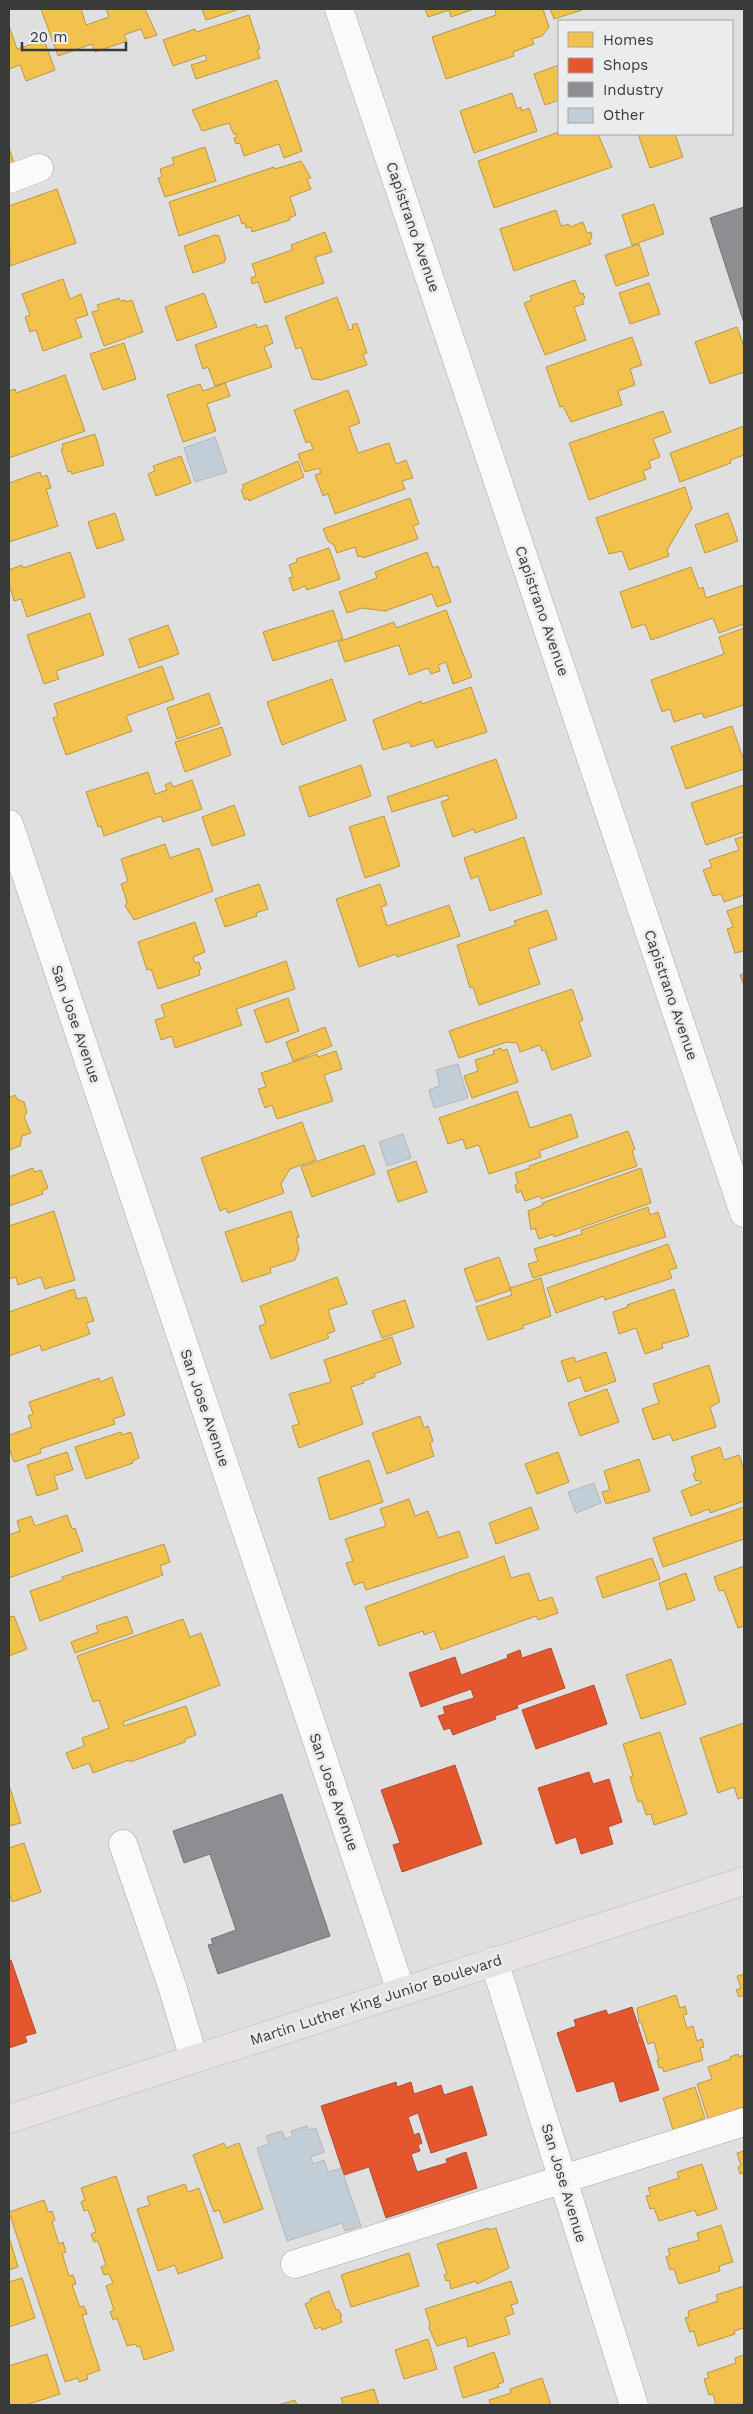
<svg xmlns="http://www.w3.org/2000/svg" width="753" height="2414" viewBox="0 0 753 2414" font-family="'Work Sans',sans-serif">
  <style>
    .homes { fill: #f2c14e; stroke: #ba9848 }
    .shops { fill: #e4572e; stroke: #b14e32 }
    .industry { fill: #8d8d92; stroke: #747478 }
    .building { fill: #c1ced8; stroke: #b6b6b6 }
    .lines { fill: none; stroke-linecap: round; stroke-linejoin: round }
    .minor-casing { stroke: #a6a6a6; stroke-width: 29 }
    .major-casing { stroke: #bababa; stroke-width: 29 }
    .minor { stroke: #fafafa; stroke-width: 28 }
    .major { stroke: #e6e2e6; stroke-width: 28 }
    .labels { text-anchor: middle; stroke-width: 5; stroke-linejoin: round; paint-order: stroke }
    .street-label { font-size: 15px; fill: #393a3a; stroke: #ebeced }
  </style>
  <rect width="100%" height="100%" fill="#dfdfdf"/>
  <!-- homes -->
  <path class="homes" d="M41,9H81L86,25L109,17L106,9H145L157,35L145,39L141,29L124,35L127,41L95,52L92,44L58,56Z
    M202,9H240L206,20Z
    M425,9H474L451,17L449,10L428,17Z
    M495,9H543L549,27L542,36L532,39L534,44L513,52L514,56L446,79L432,37L496,15Z
    M550,9H585L554,19Z
    M249,15L260,49L257,50L260,58L196,79L191,65L207,60L205,55L173,66L163,40L195,29L196,32Z
    M9,26L17,49L44,40L55,70L26,81L20,65L9,69Z
    M559,65V100L545,105L534,74Z
    M277,80L302,151L284,158L279,144L244,156L240,143L236,144L234,138L237,137L236,133L234,135L229,123L202,131L192,110Z
    M512,93L517,109L521,107L522,111L529,108L537,131L474,153L460,111Z
    M559,132V134H598L612,167L494,208L478,161Z
    M638,134H675L683,157L650,168Z
    M205,147L216,181L165,197L158,178L162,177L160,169L174,164L172,158Z
    M9,148L15,166L9,168Z
    M301,161L311,178L307,179L311,189L290,197L296,215L289,218L290,220L252,232L251,227L246,228L245,223L242,224L239,215L179,236L169,202L274,167L275,169Z
    M57,189L76,243L10,266L9,206Z
    M654,204L664,234L632,245L622,215Z
    M556,210L561,226L569,224L570,227L583,222L587,233L591,232L592,238L589,240L591,244L514,271L500,229Z
    M325,232L332,252L315,257L324,283L265,303L258,282L252,284L251,278L256,276L252,264L292,250L291,245Z
    M215,235L219,236L226,259L224,260L225,262L193,273L184,246Z
    M639,244L649,275L616,286L605,255Z
    M63,279L70,299L81,294L88,315L75,319L82,337L43,351L36,330L30,332L25,317L30,315L22,294Z
    M575,280L580,294L583,293L585,298L582,300L584,304L574,307L586,340L545,355L524,303L532,300L530,296Z
    M649,283L660,314L630,324L619,293Z
    M204,293L217,327L177,341L165,307Z
    M337,297L349,330L353,329L352,325L357,323L367,353L363,354L367,365L321,380L312,379L301,347L296,349L285,317Z
    M119,298L120,301L125,300L126,302L132,300L143,332L104,346L92,312L99,310L97,305Z
    M256,324L257,328L267,325L273,343L264,347L272,367L215,386L208,367L203,369L195,345Z
    M737,327L744,347V372L710,384L695,342Z
    M632,337L642,365L630,369L635,385L618,391L622,405L571,422L563,406L560,407L546,367Z
    M124,343L136,379L103,390L90,354Z
    M65,375L85,431L9,458V391L15,389L16,393Z
    M225,383L230,396L207,404L216,431L183,442L167,395L200,384L203,391Z
    M348,390L360,423L349,427L358,453L389,443L396,464L406,460L413,478L402,481L405,489L335,514L328,494L323,496L315,475L321,473L319,468L305,472L298,454L313,449L310,441L306,443L294,410Z
    M663,411L671,432L653,439L660,457L649,461L651,468L643,471L646,479L589,500L569,443Z
    M744,426V455L730,460L731,463L680,482L670,453Z
    M95,434L104,465L72,474L71,471L68,472L61,449H63L62,444Z
    M181,456L191,483L156,496L148,474L155,471L153,466Z
    M298,461L304,477L249,501L248,498L245,500L241,490L244,488L242,485Z
    M40,472L42,477L47,475L51,488L46,489L58,526L9,542V483Z
    M685,487L692,508L667,550L669,556L629,570L622,551L609,554L596,518Z
    M410,498L419,524L413,526L418,539L363,558L362,556L358,557L355,547L337,553L334,545L328,541L323,529Z
    M115,513L124,540L97,549L88,522Z
    M728,513L738,541L705,553L695,525Z
    M329,548L340,579L307,590L305,586L293,591L289,578L293,577L289,565L297,562L296,559Z
    M70,552L85,597L27,617L21,599L14,601L9,584V570L22,565L23,568Z
    M427,552L433,568L438,566L451,602L437,607L432,594L385,611L362,608L347,613L339,592L377,578L375,572Z
    M691,567L699,589L703,587L706,598L744,585V624L719,633L713,618L651,640L645,624L632,628L620,592Z
    M333,610L343,639L273,661L263,632Z
    M446,610L472,677L453,684L446,662L438,665L440,671L431,674L428,668L409,675L399,645L345,662L338,642L394,622L396,628Z
    M90,613L104,655L56,671L59,679L44,684L27,635Z
    M168,625L179,654L139,668L129,639Z
    M744,628V705L704,718L702,713L674,722L670,709L662,712L651,680L724,654L719,637Z
    M162,666L174,699L126,716L132,731L66,755L53,718L58,716L54,704Z
    M332,679L346,720L282,745L267,702Z
    M471,687L487,732L436,748L433,740L411,747L409,742L383,750L373,720L421,701L422,704Z
    M209,693L220,724L177,739L167,708Z
    M732,726L744,761V769L686,789L671,747Z
    M222,727L231,755L185,772L175,742Z
    M496,759L517,818L475,833L474,829L453,837L441,802L449,799L447,795L392,812L387,797Z
    M361,765L371,796L309,817L299,787Z
    M148,772L155,794L167,790L165,785L171,782L173,787L192,780L202,809L163,822L161,816L104,836L101,826L98,827L86,792Z
    M744,785V832L706,845L691,803Z
    M234,805L245,835L212,846L202,817Z
    M384,816L400,866L365,878L349,827Z
    M744,836V895L724,902L721,894L713,896L703,870L712,867L709,860L739,850L735,839Z
    M524,837L542,894L490,911L478,876L471,879L464,858Z
    M165,844L170,858L199,848L213,891L134,920L125,906L127,902L121,884L128,881L121,859Z
    M259,884L268,909L256,913L257,916L225,927L215,899Z
    M380,884L387,905L381,907L387,926L449,905L460,936L397,957L396,954L359,967L336,899Z
    M744,905V951L735,953L727,929L733,927L727,911Z
    M547,910L557,939L528,949L540,984L479,1005L473,987L470,988L457,945L516,925L514,921Z
    M195,922L205,952L193,957L195,963L199,962L201,969L199,970L200,975L158,989L151,969L147,970L138,942Z
    M286,961L295,989L236,1009L242,1025L175,1048L172,1036L161,1040L155,1020L165,1017L161,1005Z
    M744,973V986L740,975Z
    M572,989L583,1020L579,1022L591,1056L552,1070L545,1050L542,1051L540,1045L520,1052L517,1043L507,1042L459,1058L449,1031Z
    M288,998L299,1031L266,1043L254,1010Z
    M325,1027L332,1046L293,1061L286,1042Z
    M501,1048L502,1051L507,1049L518,1082L472,1098L464,1076L478,1071L475,1060L494,1054L493,1051Z
    M336,1051L342,1069L324,1075L333,1101L277,1119L272,1105L265,1108L258,1089L266,1087L261,1073L317,1054L318,1057Z
    M517,1091L530,1128L571,1114L578,1137L539,1151L541,1157L489,1174L479,1145L466,1149L463,1139L448,1144L439,1118Z
    M15,1095L17,1099L24,1102L27,1112L24,1117L31,1133L22,1136L20,1146L9,1150V1098Z
    M302,1122L316,1160L290,1169L281,1184L284,1193L228,1213L226,1208L220,1211L201,1158Z
    M628,1131L635,1149L632,1151L637,1166L541,1199L540,1196L525,1201L521,1191L517,1193L515,1185L518,1183L515,1173L530,1168L529,1166Z
    M364,1145L375,1174L312,1197L301,1167Z
    M416,1161L427,1192L398,1202L387,1171Z
    M33,1168L34,1172L41,1170L48,1188L42,1191L43,1194L9,1206V1177Z
    M641,1168L651,1203L554,1237L553,1234L539,1239L535,1228L531,1230L528,1211L543,1205L542,1203Z
    M648,1207L650,1215L658,1212L666,1237L533,1278L528,1264L538,1261L534,1249L582,1234L581,1230Z
    M54,1211L75,1280L45,1289L41,1277L18,1285L16,1277L9,1279V1226Z
    M291,1211L299,1237L296,1238L299,1249L295,1260L270,1268L271,1273L242,1282L225,1232Z
    M668,1244L677,1268L669,1270L672,1278L605,1300L604,1296L556,1313L547,1288Z
    M499,1257L511,1290L476,1302L464,1269Z
    M337,1277L347,1304L328,1310L335,1331L327,1334L329,1338L271,1359L259,1326L266,1324L260,1306Z
    M541,1278L551,1316L522,1326L524,1328L488,1340L476,1307L512,1295L510,1288Z
    M74,1289L77,1299L86,1297L94,1321L86,1323L90,1334L42,1351L40,1345L9,1356V1312Z
    M674,1289L689,1336L662,1344L663,1348L645,1354L636,1328L619,1334L613,1312L628,1307L627,1305Z
    M405,1300L414,1327L382,1338L372,1311Z
    M392,1337L401,1364L374,1374L375,1377L363,1381L364,1383L351,1387L363,1424L299,1448L292,1426L299,1424L289,1394L331,1382L324,1360Z
    M606,1352L616,1381L585,1392L580,1377L568,1382L561,1361L574,1357L576,1362Z
    M709,1365L720,1402L710,1407L716,1427L673,1441L670,1434L653,1440L642,1409L659,1403L653,1384Z
    M112,1377L125,1415L113,1419L115,1424L40,1449L41,1453L14,1462L9,1448V1435L32,1427L28,1416L33,1414L29,1402L99,1378L100,1382Z
    M607,1389L619,1422L580,1436L568,1403Z
    M420,1416L424,1428L428,1426L433,1441L430,1443L434,1456L387,1474L372,1433Z
    M121,1432L122,1435L131,1432L139,1458L132,1461L133,1463L86,1479L75,1447Z
    M720,1447L724,1460L739,1455L744,1469V1501L710,1513L709,1509L691,1516L681,1491L701,1483L700,1480L696,1481L693,1474L696,1472L691,1457Z
    M67,1452L73,1470L54,1476L58,1489L37,1496L27,1465Z
    M558,1452L569,1482L537,1494L525,1464Z
    M639,1459L650,1491L606,1504L602,1492L610,1490L604,1471Z
    M369,1460L383,1502L330,1520L318,1478Z
    M409,1499L415,1516L428,1511L438,1538L459,1531L468,1557L366,1590L363,1582L354,1585L346,1563L353,1561L345,1539L386,1526L380,1509Z
    M531,1507L539,1529L496,1544L489,1523Z
    M744,1507V1539L663,1567L653,1538Z
    M67,1515L72,1529L75,1528L83,1551L9,1578V1535L20,1531L17,1521L31,1516L35,1526Z
    M164,1544L170,1562L160,1566L163,1575L40,1621L30,1591L63,1580L62,1577Z
    M504,1556L511,1578L529,1573L539,1601L552,1597L558,1613L538,1620L536,1616L441,1650L434,1631L424,1635L423,1631L379,1646L365,1607Z
    M652,1558L660,1579L603,1598L596,1577Z
    M744,1566V1626L738,1628L724,1590L719,1591L714,1577Z
    M686,1573L695,1600L667,1610L659,1583Z
    M14,1616L27,1649L9,1656V1617Z
    M127,1616L133,1633L75,1653L71,1642L98,1632L96,1626Z
    M183,1619L190,1637L201,1633L220,1685L123,1722L124,1726L186,1706L196,1735L185,1739V1742L130,1762L129,1760L93,1773L89,1763L73,1769L66,1753L84,1746L82,1738L109,1728L99,1700L93,1702L77,1656Z
    M671,1659L686,1704L641,1719L626,1675Z
    M744,1723V1797L738,1799L734,1787L718,1793L700,1738Z
    M660,1732L687,1814L654,1825L651,1814L646,1815L642,1801L638,1802L630,1777L633,1776L623,1744Z
    M9,1785L21,1823L9,1826Z
    M24,1843L41,1892L12,1902L9,1891V1848Z
    M744,1974V1995L739,1997L736,1990L741,1988L737,1976Z
    M676,1995L680,2008L685,2006L687,2014L683,2015L687,2028L693,2026L697,2041L702,2039L704,2047L700,2048L703,2060L664,2072L662,2067L659,2068L657,2060H659L654,2042L648,2044L641,2022L639,2023L637,2008Z
    M738,2054L739,2057L744,2055V2107L708,2119L697,2084L712,2079L708,2067L731,2059L730,2057Z
    M695,2087L705,2118L673,2130L663,2098Z
    M224,2143L226,2148L239,2143L263,2209L224,2223L219,2210L214,2212L193,2155Z
    M744,2151V2175L743,2173L740,2174L738,2167L741,2166L737,2153Z
    M702,2164L717,2209L697,2216L695,2210L659,2221L654,2208L650,2209L646,2196L651,2195L648,2188L679,2178L677,2172Z
    M116,2176L174,2350L144,2360L140,2346L137,2347L135,2344L127,2346L117,2318L113,2320L110,2312L114,2310L106,2286L113,2283L109,2274L104,2275L101,2267L106,2265L98,2241L94,2242L91,2234L96,2232L88,2210L84,2211L81,2202L85,2200L81,2188Z
    M185,2184L188,2192L199,2188L223,2258L178,2274L175,2265L158,2271L137,2209L150,2205L147,2197Z
    M44,2200L48,2212L52,2211L55,2220L52,2222L59,2244L63,2242L66,2252L62,2253L69,2276L73,2275L76,2284L72,2285L80,2307L84,2306L87,2314L82,2315L100,2370L87,2375L88,2379L79,2382L78,2378L65,2382L9,2212Z
    M721,2225L733,2262L719,2266L720,2271L679,2284L674,2269L670,2270L666,2257L670,2255L668,2249L699,2240L697,2233Z
    M488,2228L489,2230L496,2228L509,2268L477,2284L476,2281L451,2289L449,2280L446,2281L444,2275L447,2274L437,2244Z
    M9,2237L18,2267L9,2270Z
    M409,2253L419,2286L351,2307L341,2275Z
    M22,2278L35,2318L9,2327V2282Z
    M511,2281L518,2303L511,2305L514,2314L505,2317L510,2334L468,2347L466,2337L437,2346L429,2328L430,2324L425,2309Z
    M744,2286V2328L734,2331L735,2334L698,2346L694,2331L690,2332L685,2318L689,2317L688,2311L718,2301L716,2295Z
    M329,2291L336,2310L338,2309L342,2316L340,2317L342,2322L322,2330L321,2327L315,2329L305,2304L311,2301L310,2299Z
    M428,2339L437,2369L404,2379L395,2350Z
    M494,2352L504,2382L498,2384L499,2387L463,2398L454,2367Z
    M47,2354L60,2394L26,2405H9V2366Z
    M744,2355V2404L716,2405L713,2394L709,2395L704,2379L709,2378L707,2373L736,2363L735,2358Z
    M542,2378L551,2405H491L489,2400L511,2393L510,2389Z
    M374,2389L379,2405H343L341,2398Z
    M295,2400L297,2405H278Z"/>
  <!-- shops -->
  <path class="shops" d="M551,1648L565,1688L517,1705L518,1708L495,1716L496,1719L453,1735L450,1728L444,1730L438,1716L445,1714L443,1707L474,1698L471,1689L421,1707L409,1673L455,1657L461,1675L508,1658L507,1655L520,1650L522,1658Z
    M594,1685L607,1724L536,1749L522,1710Z
    M455,1765L482,1844L402,1872L393,1845L400,1843L381,1790Z
    M589,1772L593,1784L609,1779L622,1822L608,1827L613,1844L581,1854L576,1837L556,1844L538,1788Z
    M9,1960H11L36,2033L25,2036L27,2042L9,2048Z
    M632,2007L659,2090L620,2102L614,2081L577,2092L557,2033L576,2026L574,2020L606,2010L608,2015Z
    M396,2082L397,2087L411,2082L414,2094L441,2085L444,2095L472,2086L487,2135L431,2153L418,2113L408,2117L414,2135L419,2133L422,2143L418,2145L420,2151L411,2154L417,2172L447,2163L446,2159L466,2152L477,2188L386,2218L369,2167L344,2175L321,2106Z"/>
  <!-- industry -->
  <path class="industry" d="M744,207V323L710,218Z
    M282,1794L330,1936L218,1974L208,1945L213,1944L211,1939L236,1930L210,1854L184,1863L173,1831Z"/>
  <!-- building -->
  <path class="building" d="M215,437L227,472L195,482L184,448Z
    M458,1064L468,1098L434,1108L429,1090L440,1086L436,1070Z
    M403,1134L411,1158L387,1166L379,1142Z
    M594,1483L601,1503L576,1513L568,1492Z
    M307,2126L308,2130L316,2128L324,2152L311,2157L313,2164L324,2160L328,2172L341,2168L361,2226L345,2231L342,2223L287,2241L257,2148L269,2144L266,2136L282,2131L285,2139L293,2136L291,2131Z"/>
  <g class="lines">
    <defs>
      <path id="minor" d="M339,9L744,1213
        M9,179L39,168
        M9,824L401,1991
        M123,1844L172,1986L194,2059
        M494,1961L634,2405
        M295,2264L744,2122"/>
      <path id="major" d="M9,2119L744,1881"/>
    </defs>
    <!-- minor casing -->
    <use href="#minor" class="minor-casing"/>
    <!-- major casing -->
    <use href="#major" class="major-casing"/>
    <!-- minor -->
    <use href="#minor" class="minor"/>
    <!-- major -->
    <use href="#major" class="major"/>
  </g>
  <g class="labels">
    <!-- street labels -->
    <g class="street-label">
      <text transform="translate(413 227) rotate(71)" y="5">Capistrano Avenue</text>
      <text transform="translate(542 611) rotate(71)" y="5">Capistrano Avenue</text>
      <text transform="translate(671 995) rotate(71)" y="5">Capistrano Avenue</text>
      <text transform="translate(76 1024) rotate(71)" y="5">San Jose Avenue</text>
      <text transform="translate(205 1408) rotate(71)" y="5">San Jose Avenue</text>
      <text transform="translate(334 1792) rotate(71)" y="5">San Jose Avenue</text>
      <text transform="translate(376 2000) rotate(-18)" y="5">Martin Luther King Junior Boulevard</text>
      <text transform="translate(564 2183) rotate(73)" y="5">San Jose Avenue</text>
    </g>
  </g>
  <!-- border -->
  <rect width="753" height="2414" fill="none" stroke="#393a3a" stroke-width="20"/>
  <!-- legend -->
  <rect x="558" y="20" width="175" height="115" fill="#ebeced" stroke="#a4a5a5"/>
  <rect x="568" y="32" width="25" height="15" fill="#f2c14e" stroke="#a4a5a5"/>
  <text x="603" y="45" font-size="15" fill="#393a3a">Homes</text>
  <rect x="568" y="58" width="25" height="15" fill="#e4572e" stroke="#a4a5a5"/>
  <text x="603" y="70" font-size="15" fill="#393a3a">Shops</text>
  <rect x="568" y="82" width="25" height="15" fill="#8d8d92" stroke="#a4a5a5"/>
  <text x="603" y="95" font-size="15" fill="#393a3a">Industry</text>
  <rect x="568" y="108" width="25" height="15" fill="#c1ced8" stroke="#a4a5a5"/>
  <text x="603" y="120" font-size="15" fill="#393a3a">Other</text>
  <!-- scale -->
  <path d="M22 42v8h104v-8" fill="none" stroke="#393a3a" stroke-width="2.5"/>
  <text x="30" y="42" font-size="15" fill="#393a3a" stroke="#ebeced" stroke-width="4" paint-order="stroke">20 m</text>
</svg>
